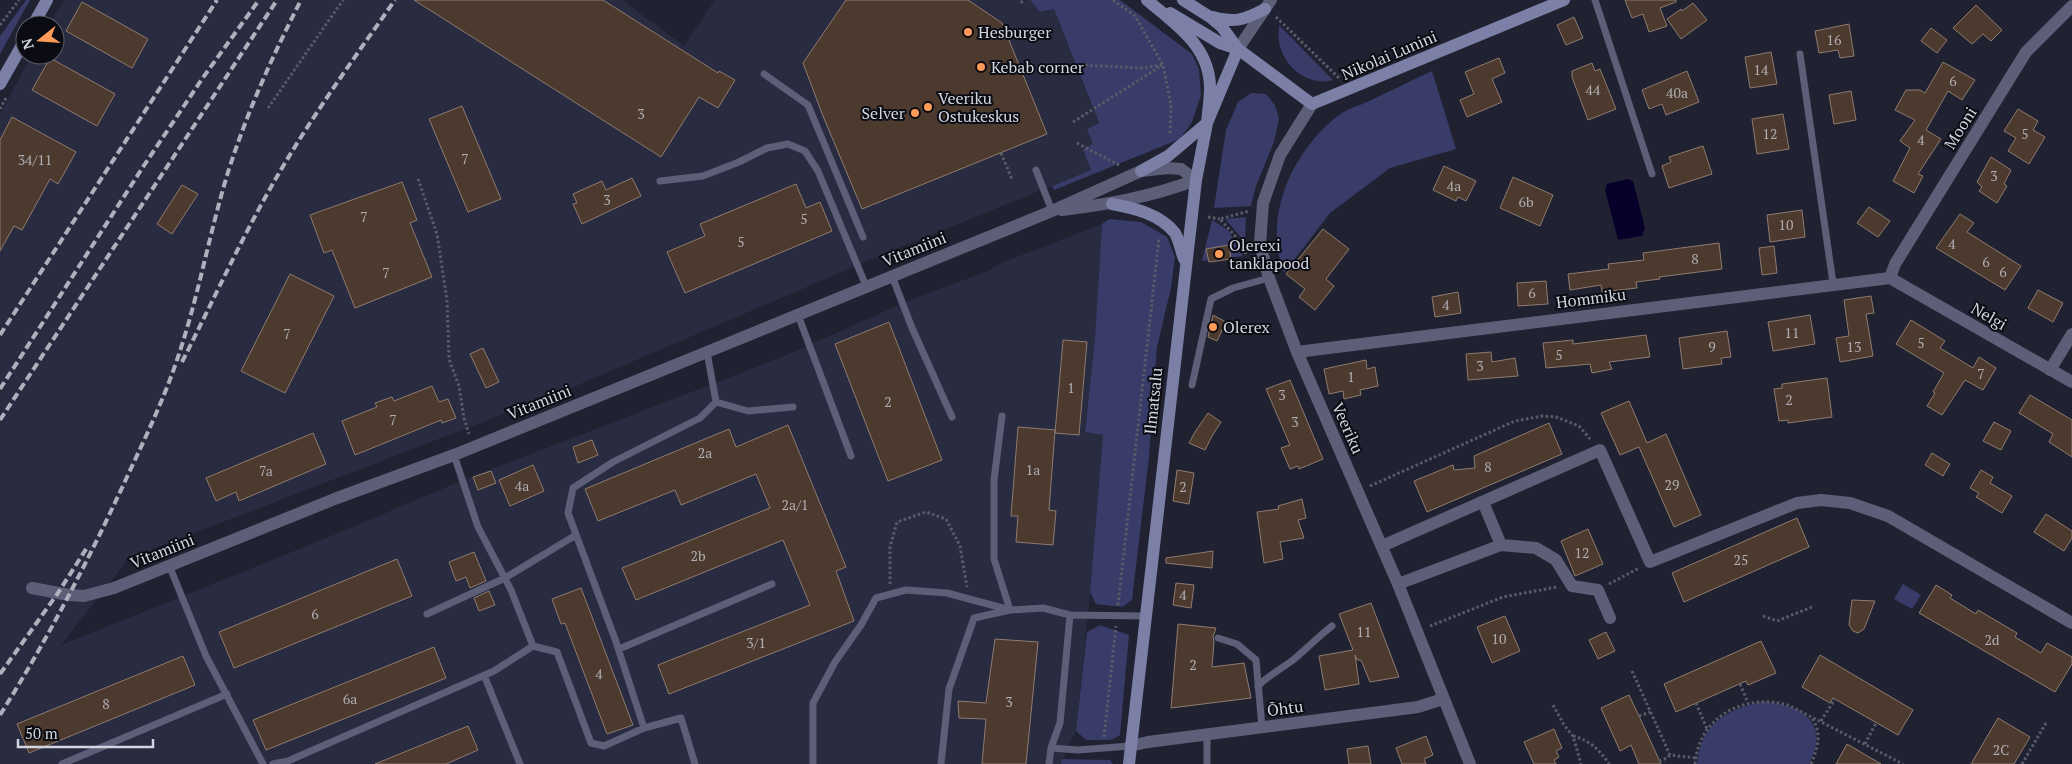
<svg xmlns="http://www.w3.org/2000/svg" width="2072" height="764" viewBox="0 0 2072 764" font-family="'PT Serif',serif">
  <style>
    .built { fill: #292b41 }
    .green { fill: #393b68 }
    .water { fill: #07002a }
    .building { fill: #4c3a2f; stroke: #8f7b6f }
    .lines { fill: none; stroke-linecap: round; stroke-linejoin: round }
    .path { stroke: #595b69; stroke-width: 3; stroke-dasharray: 2.5 2.5; stroke-linecap: butt }
    .lane { stroke: #5c5f77; stroke-width: 7 }
    .street { stroke: #5c5f77; stroke-width: 12 }
    .secondary { stroke: #7c80a6; stroke-width: 12 }
    .rail { stroke: #aeb0bc; stroke-width: 4; stroke-dasharray: 8 4; stroke-linecap: butt }
    .poi-dot { fill: #fe9b58; stroke: #0b0c13; stroke-width: 2 }
    .labels { text-anchor: middle; stroke-width: 4; stroke-linejoin: round; paint-order: stroke }
    .number-label { font-size: 14px; fill: #b0aeb3 }
    .poi-label { font-size: 16px; fill: #d2d4df; stroke: #0b0c13; text-anchor: start }
    .street-label { font-size: 16px; fill: #d2d4df; stroke: #0b0c13 }
  </style>
  <rect width="100%" height="100%" fill="#202232"/>
  <!-- built -->
  <path class="built" d="M64,0H622L684,46L715,0H1030L1040,12L1054,9L1099,124L1093,144L1091,170L886,253L571,388L129,558L61,645L334,535L456,483L787,355L910,300L988,271L1004,262L1102,224L1095,338L1085,432L1103,435L1090,592L1076,731L1061,764H0V114L32,55H55V25H49Z"/>
  <!-- green -->
  <path class="green" d="M26,0H30L0,54V36Z
    M1030,0H1120L1192,54L1199,69L1201,95L1192,122L1180,139L1054,190L1052,186L1091,170L1083,149L1093,144L1087,129L1099,123L1054,9L1040,12Z
    M1279,25L1333,80H1334C1308,87 1283,67 1279,41C1278,36 1279,30 1279,25Z
    M1432,71L1456,149L1390,168L1330,213L1284,273C1262,216 1293,150 1339,115C1347,109 1358,106 1367,102C1389,92 1410,81 1432,71Z
    M1251,93L1266,94L1275,105L1279,119L1274,142L1256,186L1251,206L1214,208L1226,130L1238,102Z
    M1246,217L1245,242L1225,219Z
    M1109,219L1141,222L1167,237L1175,257L1171,288L1157,347L1149,457L1132,600L1122,607L1096,604L1090,592L1103,435L1085,432L1095,338L1102,224Z
    M1212,220L1228,230L1243,256L1202,261Z
    M1903,584L1921,595L1912,609L1894,599Z
    M1100,625L1129,635L1120,735L1111,740H1086L1076,731L1087,632Z
    M1762,702C1801,704 1831,722 1809,764H1697C1701,725 1725,709 1762,702Z
    M1062,759L1110,760L1113,764H1061Z"/>
  <!-- water -->
  <path class="water" d="M1627,179L1633,181L1645,228L1642,236L1618,240L1605,190L1607,184Z"/>
  <!-- building -->
  <path class="building" d="M414,0H603L718,73L719,71L735,80L718,108L699,97L661,157Z
    M846,0H968L1002,23L1047,134L862,209L823,116L803,63Z
    M1625,0H1676V2L1660,8L1667,26L1649,32L1643,14L1632,18Z
    M82,2L148,39L132,68L66,31Z
    M1693,3L1707,20L1681,39L1667,19L1681,9L1682,11Z
    M1976,5L2002,30L1991,41L1983,34L1972,44L1953,28Z
    M1574,17L1583,38L1566,45L1557,25Z
    M1849,24L1854,56L1840,58L1838,50L1819,53L1815,31Z
    M1931,28L1947,40L1937,53L1921,41Z
    M1771,52L1777,84L1750,88L1745,57Z
    M50,58L115,94L97,126L32,90Z
    M1499,58L1505,73L1492,79L1502,102L1467,117L1460,100L1474,94L1465,72Z
    M1943,62L1975,80L1962,100L1948,91L1926,130L1941,139L1918,174L1923,176L1914,193L1893,181L1910,148L1900,141L1915,120L1895,110L1906,90H1920L1925,93Z
    M1592,63L1595,71L1600,69L1616,109L1588,120L1572,77V71Z
    M1687,71L1699,102L1666,115L1662,104L1649,109L1642,90Z
    M1851,91L1856,120L1834,124L1829,95Z
    M462,106L501,199L468,212L429,119Z
    M2018,109L2038,121L2033,130L2045,137L2029,164L2008,151L2016,138L2004,131Z
    M1783,114L1789,149L1757,154L1752,119Z
    M12,117L76,152L58,184L50,179L22,230L14,226L0,251V140Z
    M1703,146L1712,174L1669,188L1662,166L1671,162L1669,157Z
    M1991,157L2011,170L2004,184L2007,186L1997,203L1979,191L1982,187L1977,182Z
    M1444,166L1476,181L1466,201L1458,197L1456,201L1433,190Z
    M1513,177L1553,195L1540,226L1500,208Z
    M632,178L641,196L582,224L573,204L577,203L573,194L602,181L606,190Z
    M402,182L417,220L410,223L432,277L355,308L332,250L324,253L310,215Z
    M796,184L806,208L820,202L832,231L685,293L667,252L705,236L700,224Z
    M182,185L198,194L172,234L157,224Z
    M1869,207L1890,221L1878,237L1857,223Z
    M1802,210L1805,237L1770,242L1767,215Z
    M1960,214L1974,223L1967,232L2021,266L2005,290L1936,248Z
    M1323,229L1349,249L1326,279L1334,286L1315,310L1299,297L1305,289L1286,274Z
    M1719,243L1722,269L1659,277L1660,279L1636,282L1637,288L1602,292L1601,285L1570,290L1568,274L1609,269L1608,264L1644,260L1643,253Z
    M1229,245L1231,259L1209,262L1206,249Z
    M1774,246L1777,273L1762,275L1759,248Z
    M290,274L334,296L285,393L241,371Z
    M1546,281L1548,304L1518,306L1517,283Z
    M2038,290L2063,303L2053,322L2028,308Z
    M1458,292L1461,313L1435,317L1432,297Z
    M1871,296L1874,313L1866,314L1873,356L1840,362L1836,338L1849,336L1844,300Z
    M1213,315L1226,322L1217,341L1208,337Z
    M1810,315L1815,344L1773,351L1768,322Z
    M1911,320L1945,341L1940,348L1973,368L1979,357L1996,368L1983,390L1965,380L1942,415L1927,406L1935,393L1933,392L1944,373L1896,344Z
    M889,322L942,460L888,481L835,344Z
    M1727,331L1731,357L1721,358L1722,364L1683,369L1679,338Z
    M1646,335L1650,357L1609,362L1612,369L1592,373L1590,364L1546,368L1543,343L1573,340V344Z
    M1063,340L1087,342L1079,435L1055,433Z
    M483,348L499,382L486,388L470,354Z
    M1491,352L1492,362L1515,358L1518,376L1468,380L1466,354Z
    M1366,360L1367,369L1375,367L1378,386L1360,390L1361,395L1344,399L1343,391L1329,394L1324,369Z
    M1827,378L1832,417L1788,423V420L1779,421L1774,389L1782,388V384Z
    M1290,380L1323,459L1299,469L1298,466L1290,469L1281,448L1290,445L1266,389Z
    M432,386L439,402L448,399L456,418L442,423L441,420L355,455L342,421L377,407L375,403L392,397L394,401Z
    M2030,395L2072,420V457L2049,442L2053,434L2019,413Z
    M1629,401L1647,443L1666,434L1701,515L1674,527L1639,447L1620,455L1601,413Z
    M1208,413L1221,422L1212,436L1205,450L1189,443L1195,432Z
    M1994,422L2011,431L2001,450L1983,441Z
    M1549,423L1562,454L1427,512L1414,481L1453,465L1454,470L1475,468L1474,456Z
    M788,425L846,567L836,571L854,621L669,694L658,665L810,605L783,540L636,600L622,568L770,508L756,474L681,505L675,490L598,521L585,489L729,429L736,447Z
    M1018,427L1055,430L1049,510L1056,511L1053,545L1016,542L1018,516H1011Z
    M313,433L326,464L239,501L236,492L216,501L206,478Z
    M592,440L598,455L578,463L573,447Z
    M1932,453L1950,464L1943,476L1925,465Z
    M533,465L544,491L510,506L499,480Z
    M1177,470L1194,473L1189,504L1173,501Z
    M1981,470L1993,477L1990,483L2012,496L2002,513L1976,497L1979,493L1970,488Z
    M491,471L496,483L478,490L473,477Z
    M1302,499L1306,518L1298,520L1304,538L1280,542L1283,559L1264,563L1257,512L1279,509L1278,506Z
    M2046,514L2072,531V538L2064,551L2034,532Z
    M1797,518L1809,547L1684,602L1672,573Z
    M1588,529L1603,564L1575,576L1561,541Z
    M1213,551L1212,568L1166,563V558Z
    M474,552L486,581L470,588L466,577L456,581L449,562Z
    M397,559L412,596L234,668L219,632Z
    M1176,583L1194,585L1191,608L1173,605Z
    M1936,585L1952,595L1950,598L1976,614L1978,610L2017,633L2015,637L2041,653L2047,643L2072,657V664L2055,692L1919,613Z
    M581,588L633,725L607,734L565,623L561,624L552,599Z
    M489,591L495,605L479,611L474,598Z
    M1852,600L1875,601L1864,629L1858,633L1853,631L1849,625Z
    M1371,603L1399,677L1370,682L1361,660H1357L1355,655L1359,684L1325,690L1319,656L1353,650L1339,614Z
    M1505,616L1520,651L1492,663L1477,627Z
    M1178,624L1216,628L1213,637L1214,642L1212,667L1244,663L1251,698L1171,708Z
    M1606,632L1615,651L1598,659L1589,640Z
    M995,639L1038,642L1026,764H982L986,719L959,718L958,701L986,703Z
    M1761,641L1776,673L1748,685L1746,681L1676,712L1664,684Z
    M434,647L446,678L266,750L253,720Z
    M1820,655L1913,710L1898,735L1833,698L1830,703L1802,687Z
    M183,656L195,685L29,753L17,724Z
    M1629,695L1639,716L1661,764H1639L1631,745L1620,751L1601,708Z
    M1998,718L2030,737L2014,764H1971Z
    M468,726L478,750L446,764H375Z
    M1554,729L1562,748L1556,751L1559,757L1554,760L1556,764H1534L1524,742Z
    M1426,736L1433,755L1424,759L1426,764H1402L1396,748Z
    M1847,744L1881,764H1836Z
    M1368,746L1371,764H1349L1347,749Z"/>
  <g class="lines">
    <!-- path -->
    <path class="path" d="M1113,0L1135,16L1163,65L1171,105L1170,135
      M1021,3L1023,0
      M1276,17L1339,78
      M0,25L19,0
      M1051,72L1079,65L1142,68L1163,65
      M268,108L343,0
      M0,109L7,96
      M1073,122L1161,66
      M1077,143L1119,165
      M1001,153L1012,179
      M418,179L437,234L447,300L449,359L459,386L464,418L469,434
      M1208,217L1220,219
      M1246,254L1235,236L1220,219L1249,211
      M1370,486L1515,421L1542,416L1556,417L1579,426L1590,439
      M890,584V547L897,522L926,512L946,519L960,546L967,587
      M1609,584L1639,568
      M1118,605L1159,239
      M1763,616L1777,621L1812,607
      M1430,626L1503,597L1557,587
      M1632,671L1670,755L1696,758
      M1740,684L1748,703
      M1696,703L1707,729
      M1553,705L1564,725L1573,736L1581,764
      M1639,716L1650,712
      M1821,721L1835,699
      M1573,736C1589,740 1600,750 1609,764
      M1104,737L1116,626
      M1865,744L1876,723
      M1659,761L1667,758L1670,755
      M1695,764C1699,716 1745,693 1788,705L1903,764
      M1811,764C1818,748 1822,733 1812,718
      M2022,764L2046,723"/>
    <!-- lane -->
    <path class="lane" d="M1595,0L1652,174
      M1800,54L1833,283
      M764,74L808,105L863,237
      M1036,170L1052,211
      M660,181L703,176L739,162L767,148L788,144L805,151L818,171L866,286
      M892,276L912,328L952,417
      M798,315L851,456
      M1192,385L1211,299L1233,288L1269,278
      M716,402L748,411L793,407
      M1002,416L994,480V559L1010,610
      M169,565L206,656L263,764
      M427,614L505,578L576,535
      M1218,638L1237,644L1256,660L1262,727
      M533,646L557,652L591,743L604,746L644,728L615,639L568,513L573,488L613,462L700,418L716,402L707,352
      M619,649L772,584
      M484,675L520,764
      M1258,686C1269,675 1281,669 1293,660C1306,649 1318,637 1332,626
      M644,728L681,718L695,764
      M1207,734V764
      M1051,748L1078,750L1130,746
      M62,764L227,694
      M273,764L288,761L494,671L533,646L511,590L478,527L454,455
      M813,764V703L835,662L861,625L876,598L906,590L947,593L1010,610
      M941,764L949,689L974,618L1010,610L1043,608L1070,615
      M1049,764L1051,748L1060,723L1070,615L1145,616"/>
    <!-- street -->
    <path class="street" d="M1238,49L1271,0
      M1312,104L1280,155L1263,203L1260,244L1269,278L1297,352L1398,584L1470,764
      M1062,210C1110,204 1150,197 1196,180
      M1890,278L1895,264L2026,52L2072,6
      M1890,278L2072,382
      M1297,352L1890,278
      M2050,370L2072,334
      M1483,502L1501,545
      M1382,546L1600,450L1650,562L1797,503L1821,500L1850,503L1888,516L2072,623
      M1398,584L1501,545L1536,548L1556,560L1572,586L1598,590L1610,618
      M32,588L69,595L84,596L114,588L337,498L454,455L707,352L1052,211L1141,171L1167,168L1181,169L1196,180
      M1130,746L1148,742L1418,707L1443,699"/>
    <!-- secondary -->
    <path class="secondary" d="M1183,0L1210,17L1222,27L1238,49L1312,104L1564,0
      M1170,13L1220,43L1238,49
      M1213,17C1235,23 1244,20 1265,9
      M33,25L47,0
      M0,84L25,40
      M1141,171L1168,156L1207,123C1208,112 1210,100 1210,88C1210,46 1176,25 1147,0
      M1112,204C1134,208 1160,214 1175,233C1179,240 1181,251 1184,259
      M1129,764L1196,180L1207,123L1238,49"/>
    <!-- rail -->
    <path class="rail" d="M0,335L217,0
      M182,362C210,307 236,250 266,196C304,127 350,64 395,0
      M0,389L143,167L202,79L259,0
      M0,420L277,0
      M0,674L58,593L88,546
      M0,715C48,639 89,559 127,477C146,436 165,397 179,354C199,294 210,230 229,169C248,110 273,55 301,0"/>
  </g>
  <!-- markers -->
  <g class="poi-dot">
    <circle cx="968" cy="32" r="5"/>
    <circle cx="981" cy="67" r="5"/>
    <circle cx="928" cy="107" r="5"/>
    <circle cx="915" cy="113" r="5"/>
    <circle cx="1219" cy="254" r="5"/>
    <circle cx="1213" cy="327" r="5"/>
  </g>
  <g class="labels">
    <!-- number labels -->
    <g class="number-label">
      <text x="1834" y="45">16</text>
      <text x="1761" y="75">14</text>
      <text x="1953" y="86">6</text>
      <text x="1593" y="95">44</text>
      <text x="1677" y="98">40a</text>
      <text x="641" y="119">3</text>
      <text x="1770" y="139">12</text>
      <text x="2025" y="139">5</text>
      <text x="1921" y="145">4</text>
      <text x="465" y="164">7</text>
      <text x="35" y="165">34/11</text>
      <text x="1994" y="181">3</text>
      <text x="1454" y="191">4a</text>
      <text x="607" y="205">3</text>
      <text x="1526" y="207">6b</text>
      <text x="364" y="222">7</text>
      <text x="804" y="224">5</text>
      <text x="1786" y="230">10</text>
      <text x="741" y="247">5</text>
      <text x="1952" y="249">4</text>
      <text x="1695" y="264">8</text>
      <text x="1986" y="267">6</text>
      <text x="2003" y="277">6</text>
      <text x="386" y="278">7</text>
      <text x="1532" y="298">6</text>
      <text x="1446" y="310">4</text>
      <text x="1792" y="338">11</text>
      <text x="287" y="339">7</text>
      <text x="1921" y="348">5</text>
      <text x="1712" y="352">9</text>
      <text x="1854" y="352">13</text>
      <text x="1559" y="360">5</text>
      <text x="1480" y="371">3</text>
      <text x="1981" y="379">7</text>
      <text x="1351" y="382">1</text>
      <text x="1071" y="393">1</text>
      <text x="1282" y="400">3</text>
      <text x="1789" y="405">2</text>
      <text x="888" y="407">2</text>
      <text x="393" y="425">7</text>
      <text x="1295" y="427">3</text>
      <text x="705" y="458">2a</text>
      <text x="1488" y="472">8</text>
      <text x="1033" y="475">1a</text>
      <text x="266" y="476">7a</text>
      <text x="1672" y="490">29</text>
      <text x="522" y="491">4a</text>
      <text x="1183" y="492">2</text>
      <text x="795" y="510">2a/1</text>
      <text x="1582" y="558">12</text>
      <text x="698" y="561">2b</text>
      <text x="1741" y="565">25</text>
      <text x="1183" y="600">4</text>
      <text x="315" y="619">6</text>
      <text x="1364" y="637">11</text>
      <text x="1499" y="644">10</text>
      <text x="1992" y="645">2d</text>
      <text x="756" y="648">3/1</text>
      <text x="1193" y="670">2</text>
      <text x="599" y="679">4</text>
      <text x="350" y="704">6a</text>
      <text x="1009" y="707">3</text>
      <text x="106" y="709">8</text>
      <text x="2001" y="755">2C</text>
    </g>
    <!-- poi labels -->
    <g class="poi-label">
      <text x="978" y="38">Hesburger</text>
      <text x="991" y="73">Kebab corner</text>
      <text x="938" y="104">Veeriku<tspan x="938" dy="18">Ostukeskus</tspan></text>
      <text x="905" y="119" text-anchor="end">Selver</text>
      <text x="1229" y="251">Olerexi<tspan x="1229" dy="18">tanklapood</tspan></text>
      <text x="1223" y="333">Olerex</text>
    </g>
    <!-- street labels -->
    <g class="street-label">
      <text transform="translate(1389 55) rotate(-23)" y="6">Nikolai Lunini</text>
      <text transform="translate(1960 128) rotate(-58)" y="6">Mooni</text>
      <text transform="translate(914 249) rotate(-22)" y="6">Vitamiini</text>
      <text transform="translate(1591 298) rotate(-7)" y="6">Hommiku</text>
      <text transform="translate(1989 316) rotate(30)" y="6">Nelgi</text>
      <text transform="translate(1153 401) rotate(-84)" y="6">Ilmatsalu</text>
      <text transform="translate(539 402) rotate(-22)" y="6">Vitamiini</text>
      <text transform="translate(1348 428) rotate(66)" y="6">Veeriku</text>
      <text transform="translate(162 551) rotate(-22)" y="6">Vitamiini</text>
      <text transform="translate(1285 708) rotate(-7)" y="6">Õhtu</text>
    </g>
  </g>
  <!-- north arrow -->
  <g transform="translate(40 40) rotate(253)"><circle r="24" fill="#0b0c13" stroke="#5b5c65"/>
  <path d="M0-4L9 19L0 12L-9 19Z" fill="#fe9b58"/>
  <text y="-8" font-size="14" font-weight="bold" text-anchor="middle" fill="#d2d4df">N</text>
  </g>
  <!-- scale -->
  <path d="M18 739v8h135v-8" fill="none" stroke="#d2d4df" stroke-width="2.5"/>
  <text x="25" y="739" font-size="15" fill="#d2d4df" stroke="#0b0c13" stroke-width="4" paint-order="stroke">50 m</text>
</svg>
